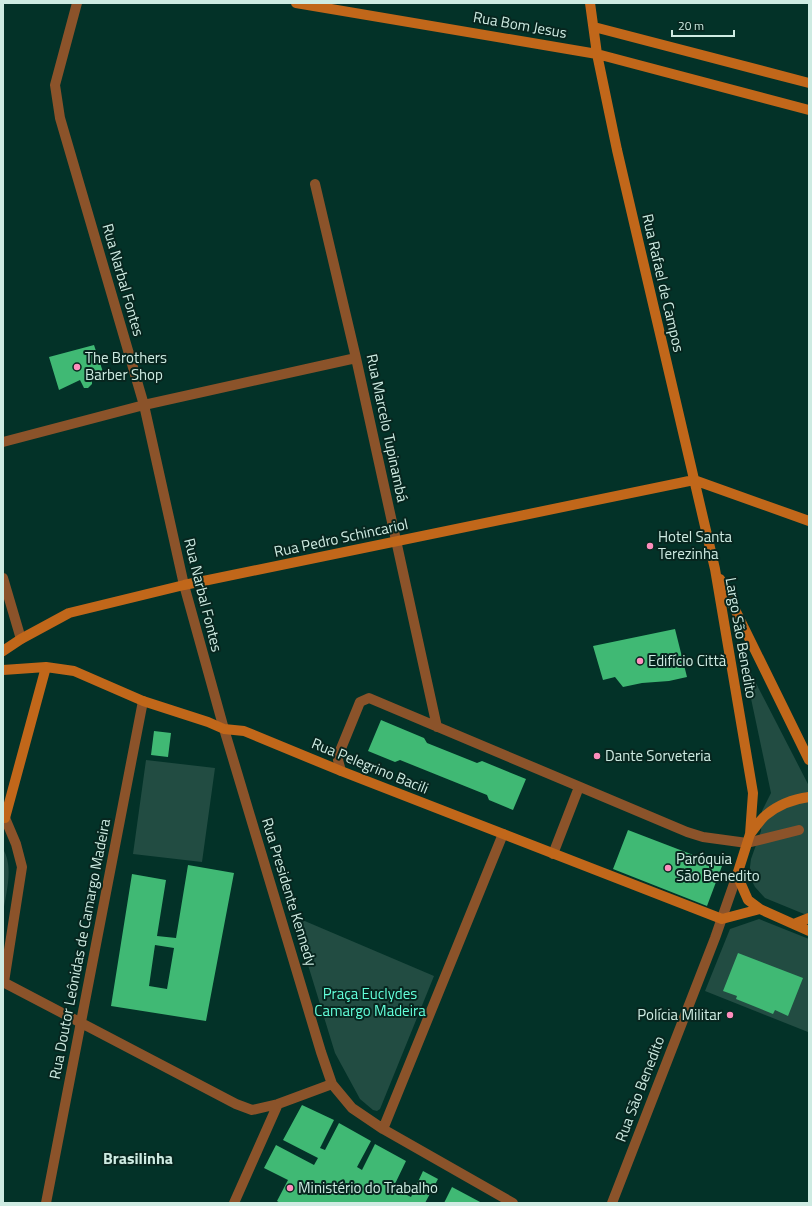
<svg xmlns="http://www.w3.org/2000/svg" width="812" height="1206" viewBox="0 0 812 1206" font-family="'Titillium Web',sans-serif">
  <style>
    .green { fill: #224c42 }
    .building { fill: #40b974; fill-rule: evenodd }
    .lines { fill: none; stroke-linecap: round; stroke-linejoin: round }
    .lane { stroke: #8b532a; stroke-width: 10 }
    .street { stroke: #8b532a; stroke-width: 10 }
    .secondary { stroke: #c1671a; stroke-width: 10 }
    .poi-dot { fill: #fe8ebd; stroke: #07261f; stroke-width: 1.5 }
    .labels { text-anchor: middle; stroke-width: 4; stroke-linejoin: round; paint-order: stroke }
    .street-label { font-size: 15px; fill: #ceebe2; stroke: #07261f }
    .poi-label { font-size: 15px; fill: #ceebe2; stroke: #07261f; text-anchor: start }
    .park-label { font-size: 15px; fill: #63ffda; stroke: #07261f }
    .neighbourhood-label { font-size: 16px; font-weight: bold; fill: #ceebe2; stroke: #07261f }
  </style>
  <rect width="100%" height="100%" fill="#033228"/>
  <!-- green -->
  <path class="green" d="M742,656L809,786V916L765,898L755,887L749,875L751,859L761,831L762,811L771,793Z
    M146,760L215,768L202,862L133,854Z
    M3,849C14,867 6,893 3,913Z
    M293,916L434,976L380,1109L377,1111L373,1110L360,1099L335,1053Z
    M759,919L809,939L808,1032L705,991L730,929Z"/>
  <!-- building -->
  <path class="building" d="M94,345L105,378L92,380V384L88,388H84L80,380L59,390L49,357Z
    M675,629L687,677L669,681L642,683L623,687L615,677L603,680L593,646Z
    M381,720L424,738L427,743L477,763L482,761L526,779L513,810L489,800L487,795L400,760L395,762L368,751Z
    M154,731L171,733L168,757L151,755Z
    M628,830L722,866L707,906L613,869Z
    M188,865L234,873L206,1021L111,1006L132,874L166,880L157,936L176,938ZM155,945L174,948L167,989L149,986Z
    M738,953L803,978L788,1016L775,1010L773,1014L736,999L737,996L723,991Z
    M302,1105L334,1120L320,1148L325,1150L339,1123L371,1141L357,1167L362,1170L375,1144L406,1161L393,1188L411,1197L423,1171L438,1179L425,1203H280L277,1201L288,1180L264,1168L276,1145L314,1165L318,1158L283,1140Z
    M452,1187L482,1203H444Z"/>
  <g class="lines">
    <!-- lane -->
    <path class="lane" d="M747,843L799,830"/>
    <!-- street -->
    <path class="street" d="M77,3L55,85L60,118L144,405L184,585L224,729L321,1052L332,1084L352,1108L383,1129L513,1203
      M315,184L356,358L437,727
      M3,442L144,405L356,358
      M3,578L21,639
      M341,771L338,760L340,751L360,702L369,698L687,832L703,837L747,843
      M553,854L579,787
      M3,982L236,1104L252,1110L278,1104L332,1084
      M4,982L22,867L16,844L5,818
      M383,1129L503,834
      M46,1203L143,701
      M234,1203L278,1104
      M612,1203L715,938L737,875"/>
    <!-- secondary -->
    <path class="secondary" d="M296,3L597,54L809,110
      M590,3L597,54L617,150L715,569L753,793L750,834L737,875L748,900L760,909L809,931
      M594,27L809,83
      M720,579L809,760
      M3,651L21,639L69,613L184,585L694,480L809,521
      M3,670L46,667L74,671L143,701L208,722L224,729L244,731L341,771L722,919L760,909
      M3,818H5L46,667
      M750,834C755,828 760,820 766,815C778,805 794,799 809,797
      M794,924L809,918"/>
  </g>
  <!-- markers -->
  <g class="poi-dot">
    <circle cx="77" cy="367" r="4"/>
    <circle cx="650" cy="546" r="4"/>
    <circle cx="640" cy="661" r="4"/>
    <circle cx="597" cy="756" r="4"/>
    <circle cx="668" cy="868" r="4"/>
    <circle cx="730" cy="1015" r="4"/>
    <circle cx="290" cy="1188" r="4"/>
  </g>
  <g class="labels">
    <!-- street labels -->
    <g class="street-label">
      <text transform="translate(520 25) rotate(10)" y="5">Rua Bom Jesus</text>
      <text transform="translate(123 280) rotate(74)" y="5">Rua Narbal Fontes</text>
      <text transform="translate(663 283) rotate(77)" y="5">Rua Rafael de Campos</text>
      <text transform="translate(387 428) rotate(78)" y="5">Rua Marcelo Tupinambá</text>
      <text transform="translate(341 538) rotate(-12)" y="5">Rua Pedro Schincariol</text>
      <text transform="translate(203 595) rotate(76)" y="5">Rua Narbal Fontes</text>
      <text transform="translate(741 638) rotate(80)" y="5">Largo São Benedito</text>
      <text transform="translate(370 766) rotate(22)" y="5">Rua Pelegrino Bacili</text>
      <text transform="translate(289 892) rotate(73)" y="5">Rua Presidente Kennedy</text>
      <text transform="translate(80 949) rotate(-79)" y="5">Rua Doutor Leônidas de Camargo Madeira</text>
      <text transform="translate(640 1089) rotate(-69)" y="5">Rua São Benedito</text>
    </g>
    <!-- poi labels -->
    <g class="poi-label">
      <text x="85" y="363">The Brothers<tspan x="85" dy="17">Barber Shop</tspan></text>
      <text x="658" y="542">Hotel Santa<tspan x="658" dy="17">Terezinha</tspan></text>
      <text x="648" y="666">Edifício Città</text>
      <text x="605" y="761">Dante Sorveteria</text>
      <text x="676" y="864">Paróquia<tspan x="676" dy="17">São Benedito</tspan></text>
      <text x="722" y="1020" text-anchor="end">Polícia Militar</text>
      <text x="298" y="1193">Ministério do Trabalho</text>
    </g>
    <!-- park labels -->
    <g class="park-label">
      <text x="370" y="999">Praça Euclydes<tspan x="370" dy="17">Camargo Madeira</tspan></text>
    </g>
    <!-- neighbourhood labels -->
    <g class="neighbourhood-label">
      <text x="138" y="1164">Brasilinha</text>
    </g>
  </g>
  <!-- border -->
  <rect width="812" height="1206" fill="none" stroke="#ceebe2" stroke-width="8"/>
  <!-- scale -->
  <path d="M672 30v6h62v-6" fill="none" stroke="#ceebe2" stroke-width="2"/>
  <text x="678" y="30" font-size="12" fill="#ceebe2" stroke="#07261f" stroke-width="3" paint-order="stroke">20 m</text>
</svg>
